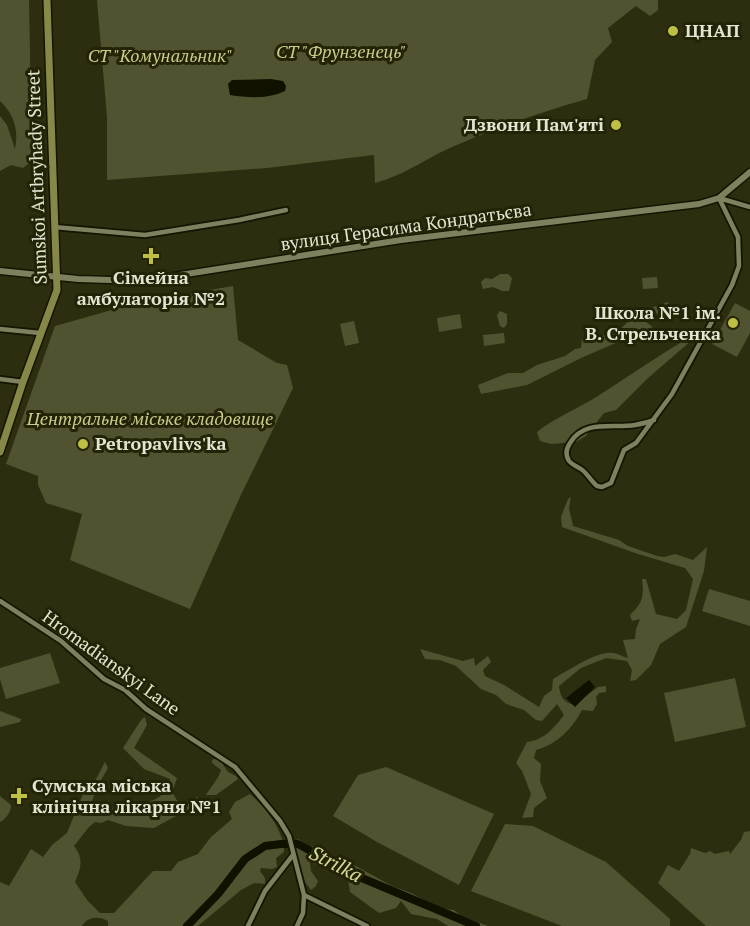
<svg xmlns="http://www.w3.org/2000/svg" width="750" height="926" viewBox="0 0 750 926" font-family="'PT Serif',serif">
  <style>
    .green { fill: #515330 }
    .water { fill: #110 }
    .lines { fill: none; stroke-linecap: round; stroke-linejoin: round }
    .river { stroke: #110; stroke-width: 8 }
    .street-casing { stroke: #151500; stroke-width: 8 }
    .secondary-casing { stroke: #151500; stroke-width: 9 }
    .primary-casing { stroke: #151500; stroke-width: 10 }
    .street { stroke: #7e8060; stroke-width: 4.5 }
    .secondary { stroke: #7e8060; stroke-width: 6 }
    .primary { stroke: #868849; stroke-width: 7 }
    .poi-dot { fill: #bcbf43; stroke: #232406; stroke-width: 2 }
    .labels { text-anchor: middle; stroke-width: 6; stroke-linejoin: round; paint-order: stroke }
    .poi-label { font-size: 18px; font-weight: bold; fill: #e3e4d2; stroke: #232406; text-anchor: start }
    .park-label { font-size: 18px; font-style: italic; fill: #c9cc8b; stroke: #232406 }
    .street-label { font-size: 18px; fill: #e3e4d2; stroke: #232406 }
    .water-label { font-size: 20px; font-style: italic; fill: #d6d998; stroke: #232406 }
  </style>
  <rect width="100%" height="100%" fill="#2d2d10"/>
  <!-- green -->
  <path class="green" d="M0,0H29L32,161L23,168L11,165L0,171V116L7,125L15,149C19,130 14,114 0,101Z
    M97,0H658V10L650,16L636,6L608,28L612,42L595,60L587,99C544,111 501,126 459,144C431,155 406,175 375,183L374,155L267,168L107,180V117Z
    M500,274H508L512,278L509,291H502L493,287L483,289L481,282L485,278L492,279Z
    M657,277L658,288L643,289L642,278Z
    M233,286L238,340L277,363L287,365L293,388L239,499L190,609L70,560L82,514L46,503L38,485V476L6,464L55,326L140,302Z
    M668,302L671,313L659,317L657,313L649,315L648,309Z
    M735,303L750,311V333L737,357L712,344Z
    M500,311L507,314V324L504,328L500,326L497,315Z
    M460,314L462,328L439,332L437,318Z
    M632,318H640L653,327L581,358L527,385L481,394L478,385L508,373H523L537,365L565,356L575,349L581,348L582,339L616,333Z
    M354,321L359,343L345,346L340,324Z
    M504,333L505,343L484,346L483,335Z
    M692,336V340L648,378L616,410L604,413L586,436L576,442L551,444L540,441L537,432C557,416 580,408 601,394C632,374 661,354 692,336Z
    M571,497L569,508L573,526L619,540L628,546L657,556L664,557L675,554L693,560L707,547L704,571L686,627L660,644L651,665L636,680L630,681L632,670L627,661L606,658L581,668L559,686C560,696 563,702 574,705L598,687L606,686V692L599,693L596,697L597,704L593,711L582,710C573,728 556,745 536,750L534,758L541,764L540,781L547,798L534,808L533,817L522,818L531,794L522,771L516,763L527,742C544,740 554,728 564,715L557,704L542,721L536,720L524,710L506,704L496,695L481,689L456,666L440,660L425,659L420,649L463,661L474,658L475,666L488,656L491,662L483,670L485,676L504,685L539,707L544,696L552,690L553,679C567,671 598,650 614,653C619,654 623,657 628,658L623,640L635,639L636,629L640,619L632,621L630,615C643,602 644,597 642,579H646L656,614L677,619L686,610L693,579L685,568L635,553L562,527L561,517L568,499Z
    M709,589L750,601V626L702,611Z
    M50,653L60,683L6,699L0,679V668Z
    M735,678L746,727L675,742L664,693Z
    M0,711L21,719L20,722L0,727Z
    M145,717L147,725L134,748L177,778L172,792L178,802L184,803L198,797V804L154,828L126,826L108,820L101,823L95,822L89,827L74,846C84,859 81,868 75,882L87,900L100,913H114L153,871H171L178,862L198,854L211,837L232,819L229,812L235,802L250,794C266,808 284,830 284,852L276,858L277,867L272,869L261,868L260,871L265,878V884L254,883L241,890L198,926H108V921C99,916 88,916 82,926H0V882L9,886L31,849L43,857L52,845L67,833L85,789L95,781L105,762L108,768L98,785L90,806L94,805L106,811C127,800 164,811 170,779L144,769L123,748L141,720Z
    M214,759L220,760L228,772L236,776L238,779L216,795H206C211,787 219,778 221,770L212,763V760Z
    M386,767L494,814L459,885L377,842L333,816L358,775Z
    M0,796L11,805C11,812 6,819 0,822Z
    M505,824L533,826L606,862L670,919V926H562L471,891Z
    M750,831V926H706L658,883L668,865L679,871L690,854L691,848L705,853L710,851L715,854L729,851L730,854L741,840L744,832Z
    M298,839L310,846L321,847L337,860L356,866L392,886L411,893L428,902L436,908L454,910L460,915L488,926H448L437,919L411,914L401,901L396,908L379,913L350,892C349,880 345,868 330,865C327,865 323,867 319,866C316,865 313,863 310,862L311,871L318,881L316,886L311,890L305,882L294,842Z"/>
  <!-- water -->
  <path class="water" d="M271,79L283,81L286,86L285,91C268,99 249,98 230,95L228,84L232,80Z
    M589,680L595,687L575,707L566,698Z"/>
  <g class="lines">
    <!-- river -->
    <path class="river" d="M187,926L218,894L245,859L265,846L281,844H298L357,876L476,926"/>
    <defs>
      <path id="street" d="M719,198L750,207
        M54,227L145,235L239,220L286,210
        M0,329L40,333
        M0,379L23,382
        M654,420C648,422 641,424 635,425C613,429 584,419 570,443C566,449 565,455 569,461C572,465 577,466 581,469C587,473 591,481 597,486L602,487L611,483L624,450L636,443L672,394L732,285L739,266L738,237L719,198
        M0,601L61,641L104,679L125,690L146,709L235,767L280,821L289,836L304,895L303,913L297,926
        M304,895L367,926
        M248,926L265,891L293,855"/>
      <path id="secondary" d="M0,271L78,279L142,281L401,240L699,204L719,198L750,172"/>
      <path id="primary" d="M0,452L23,382L57,290L47,0"/>
    </defs>
    <!-- street casing -->
    <use href="#street" class="street-casing"/>
    <!-- secondary casing -->
    <use href="#secondary" class="secondary-casing"/>
    <!-- primary casing -->
    <use href="#primary" class="primary-casing"/>
    <!-- street -->
    <use href="#street" class="street"/>
    <!-- secondary -->
    <use href="#secondary" class="secondary"/>
    <!-- primary -->
    <use href="#primary" class="primary"/>
  </g>
  <!-- markers -->
  <g class="poi-dot">
    <circle cx="673" cy="31" r="6"/>
    <circle cx="616" cy="125" r="6"/>
    <path d="M148 247h6v6h6v6h-6v6h-6v-6h-6v-6h6z"/>
    <circle cx="733" cy="323" r="6"/>
    <circle cx="83" cy="444" r="6"/>
    <path d="M16 787h6v6h6v6h-6v6h-6v-6h-6v-6h6z"/>
  </g>
  <g class="labels">
    <!-- poi labels -->
    <g class="poi-label">
      <text x="685" y="37">ЦНАП</text>
      <text x="604" y="131" text-anchor="end">Дзвони Пам'яті</text>
      <text x="151" y="284" text-anchor="middle">Сімейна<tspan x="151" dy="21">амбулаторія №2</tspan></text>
      <text x="721" y="319" text-anchor="end">Школа №1 ім.<tspan x="721" dy="21">В. Стрельченка</tspan></text>
      <text x="95" y="450">Petropavlivs'ka</text>
      <text x="32" y="792">Сумська міська<tspan x="32" dy="21">клінічна лікарня №1</tspan></text>
    </g>
    <!-- park labels -->
    <g class="park-label">
      <text x="341" y="58">СТ "Фрунзенець"</text>
      <text x="160" y="62">СТ "Комунальник"</text>
      <text x="150" y="425">Центральне міське кладовище</text>
    </g>
    <!-- street labels -->
    <g class="street-label">
      <text transform="translate(37 177) rotate(-92)" y="6">Sumskoi Artbryhady Street</text>
      <text transform="translate(406 227) rotate(-8)" y="6">вулиця Герасима Кондратьєва</text>
      <text transform="translate(111 663) rotate(36)" y="6">Hromadianskyi Lane</text>
    </g>
    <!-- water labels -->
    <g class="water-label">
      <text transform="translate(336 864) rotate(27)" y="7">Strilka</text>
    </g>
  </g>
</svg>
